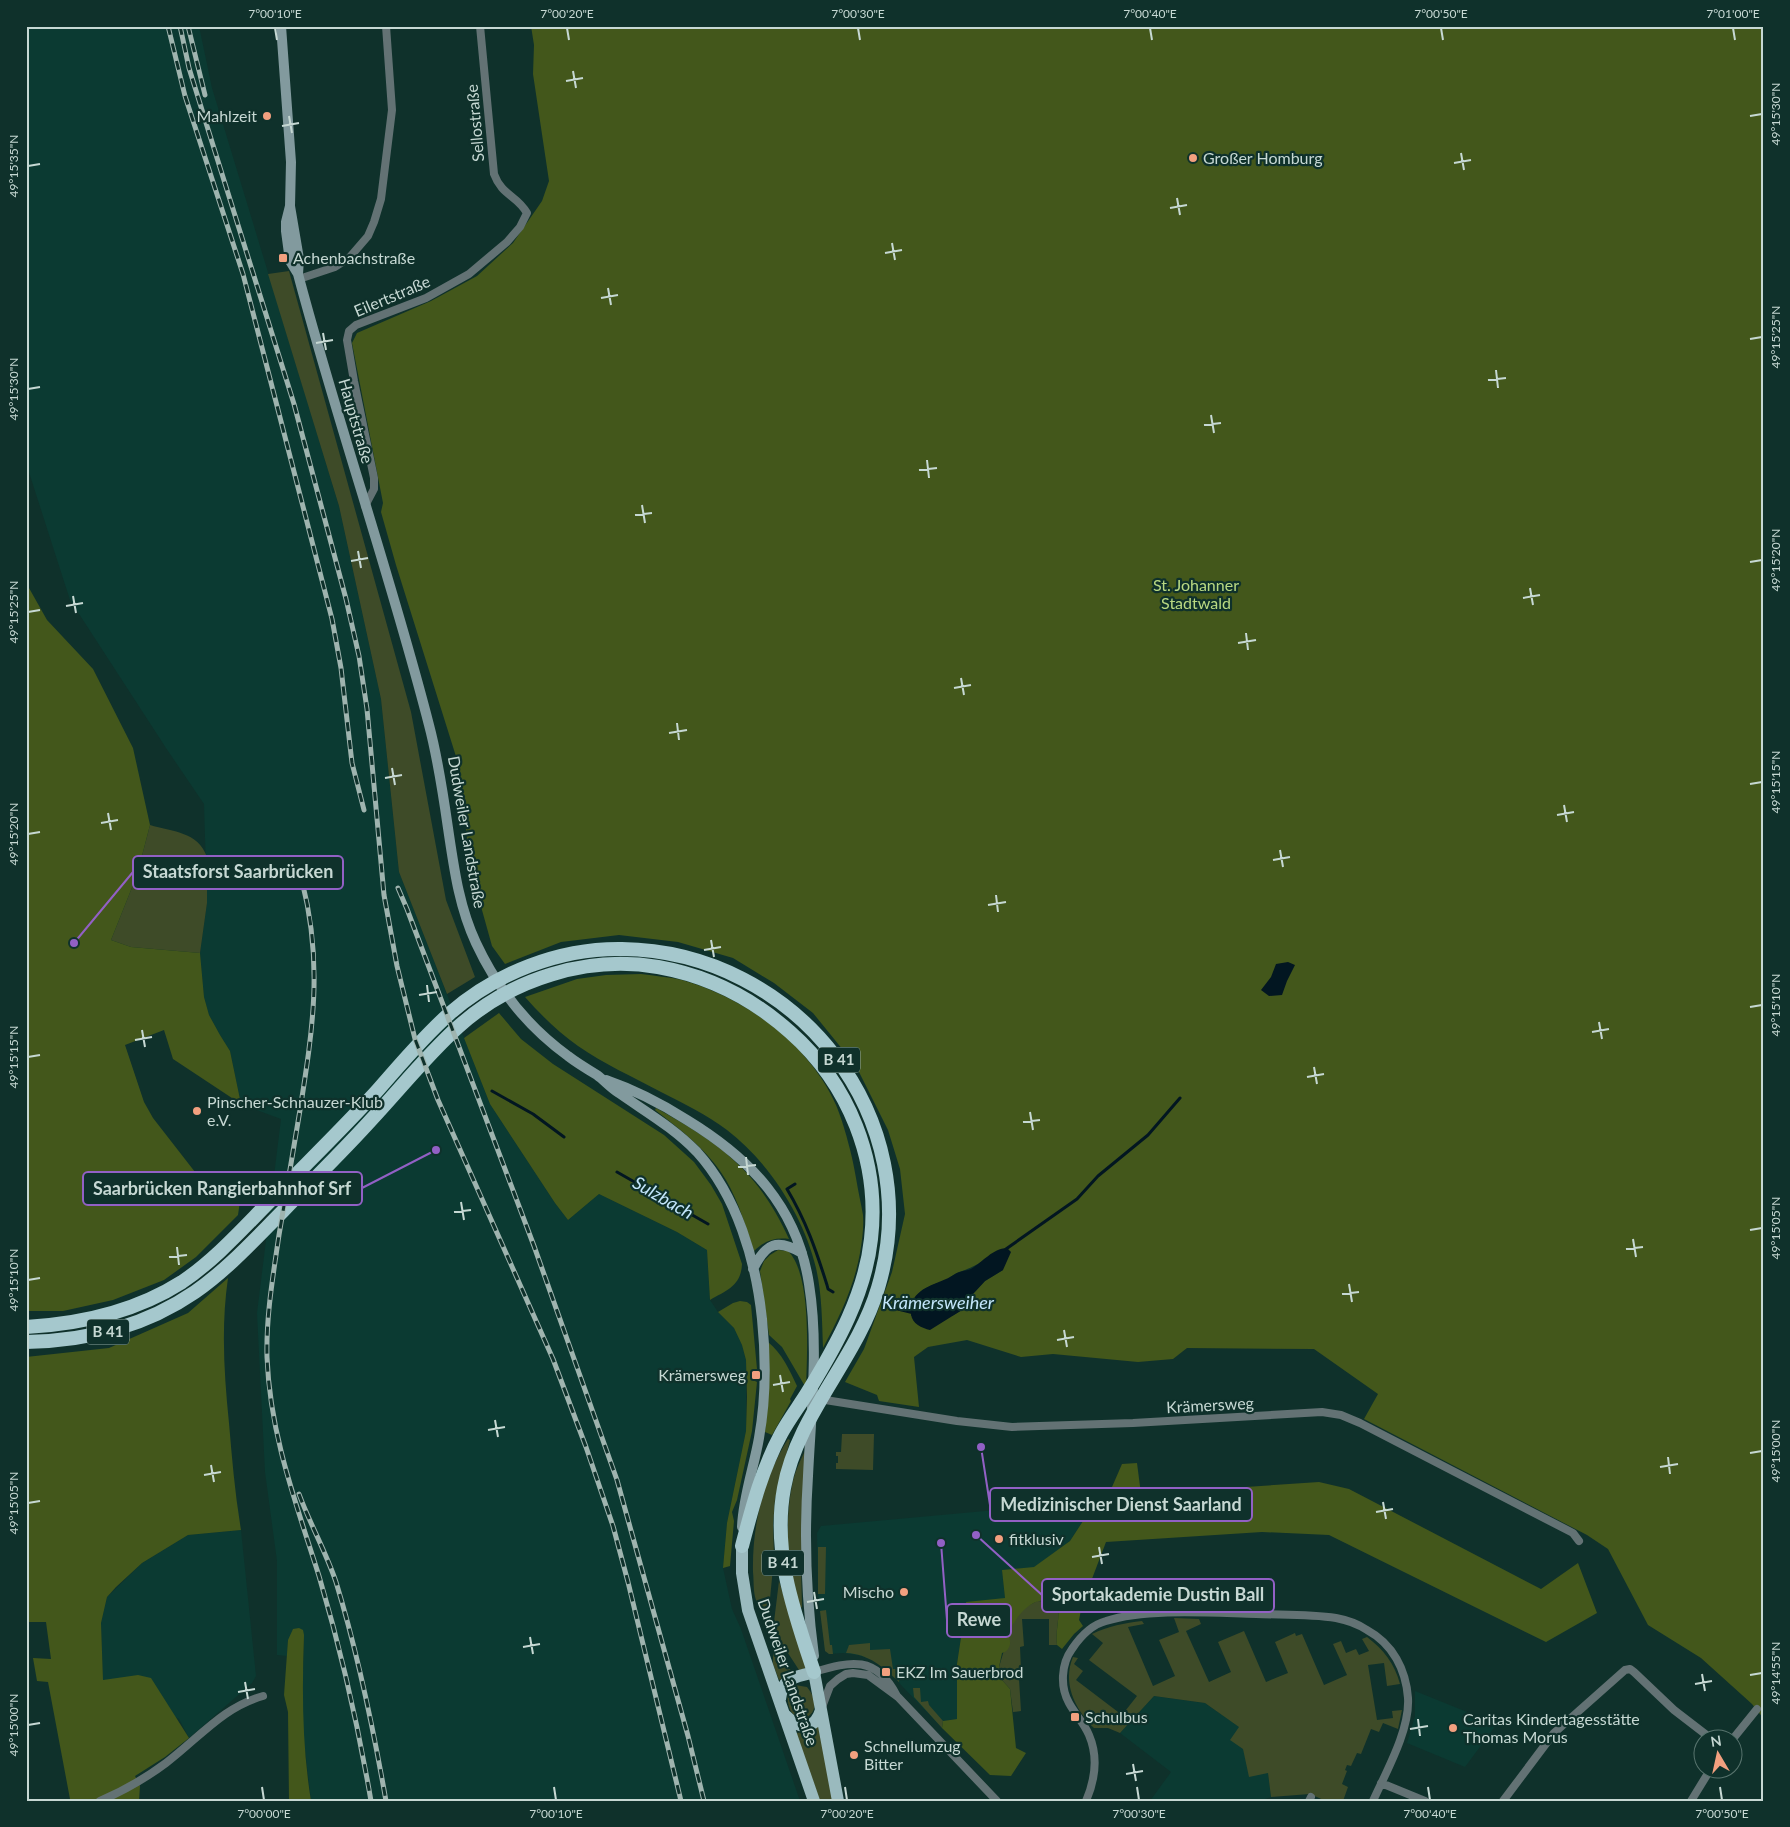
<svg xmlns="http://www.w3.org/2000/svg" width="1790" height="1827" viewBox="0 0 1790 1827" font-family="Lato,sans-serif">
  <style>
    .built { fill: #0b3a32 }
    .green { fill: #3e4b28 }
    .forest { fill: #43571b; fill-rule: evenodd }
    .water { fill: #021621 }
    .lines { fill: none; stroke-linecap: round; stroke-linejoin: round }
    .stream { stroke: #021621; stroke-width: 3 }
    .minor { stroke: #637274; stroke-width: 8 }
    .secondary { stroke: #829a9e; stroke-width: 10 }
    .primary { stroke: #9ababe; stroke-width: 12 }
    .trunk { stroke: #a5c8cd; stroke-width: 14 }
    .rail-casing { stroke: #9fb4af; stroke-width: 5 }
    .rail { stroke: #0f312b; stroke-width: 3; stroke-dasharray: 9; stroke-linecap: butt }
    .ticks { fill: none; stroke: #c6d8d3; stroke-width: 2 }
    .poi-dot { fill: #f2a07f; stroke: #0f312b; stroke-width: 2 }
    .labels { text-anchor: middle; stroke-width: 4.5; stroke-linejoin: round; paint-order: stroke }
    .shield { fill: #0f312b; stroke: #8fa6a1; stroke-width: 1 }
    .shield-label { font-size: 15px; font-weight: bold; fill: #c6d8d3 }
    .poi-label { font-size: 16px; fill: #c6d8d3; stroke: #0f312b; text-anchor: start }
    .street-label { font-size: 16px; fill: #c6d8d3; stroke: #0f312b }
    .park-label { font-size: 16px; fill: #b9d982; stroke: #0f312b }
    .water-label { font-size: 18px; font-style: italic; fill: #c3e6fb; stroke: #0f312b }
    .leader { fill: none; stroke: #9260c5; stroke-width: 2 }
    .callout-dot { fill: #9260c5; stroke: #0f312b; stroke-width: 2 }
    .callout { fill: #0f312b; stroke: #9260c5; stroke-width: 2 }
    .callout-label { font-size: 18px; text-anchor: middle; font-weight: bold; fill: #c6d8d3 }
    .neatline { fill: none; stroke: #c6d8d3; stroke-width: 2 }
    .ticks-label { font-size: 12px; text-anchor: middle; fill: #c6d8d3 }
  </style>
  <rect width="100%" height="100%" fill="#0f312b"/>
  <!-- built -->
  <path class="built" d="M26,26H199L212,88L339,506L381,699L399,872L490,1104L555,1203L568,1220L599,1194L677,1232L707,1250L710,1300L718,1312L734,1328L742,1345L746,1360V1431L727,1523L723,1568L732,1609L741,1629L800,1801H311L303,1733V1672L304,1635L288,1640L287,1656L277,1655V1561L265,1472L257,1313L281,1119L241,1104L230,1051L220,1035L209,1015L204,997L200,953L207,903L204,804L166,748L70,600L26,463Z
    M1096,1501L1070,1541L1034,1568L1002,1570L1005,1598L969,1624H963L957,1664V1719L943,1721L942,1728L882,1665L871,1659L858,1655L843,1653L829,1654L825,1651L818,1594L817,1533L821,1526Z
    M241,1530L256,1676L252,1683L189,1738L179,1719L103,1681L101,1623L107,1597L142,1563L188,1535Z
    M1415,1691L1497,1724L1465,1767L1407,1743L1415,1716Z
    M1154,1696L1205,1703L1254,1737L1268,1773L1271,1797L1259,1801H1150L1171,1772L1120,1733Z"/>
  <!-- green -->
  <path class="green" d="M289,271L411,712L446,900L475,977L447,994L399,872L381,699L339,506L268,274Z
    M150,825C172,832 198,831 207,857V903L200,953L131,947L111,940L137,875Z
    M842,1434H874L873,1470L836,1469V1463H838V1456H836V1452H841Z
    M788,1439L790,1440L775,1499L773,1524L774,1557L768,1620C764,1613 758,1606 756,1600C753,1592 754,1581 753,1572C752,1526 763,1479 788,1439Z
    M806,1449L801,1566L802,1607L801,1608C786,1578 785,1518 792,1486C794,1473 800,1461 806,1449Z
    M818,1547H826L825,1594H818Z
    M779,1581L806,1668L799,1670L773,1630Z
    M1037,1601L1053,1602L1058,1606C1060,1619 1055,1631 1057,1645H1049V1619H1022L1024,1646L1020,1647L1021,1669L1016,1670L1017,1679H1019L1021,1711L1013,1712L1010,1689L1002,1680L999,1667L1011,1627L1019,1613L1026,1607Z
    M826,1610L830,1645H832L833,1654H829L825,1651L820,1611Z
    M1174,1618L1199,1619L1201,1624L1186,1631L1209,1682L1231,1672L1218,1642L1244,1631L1266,1682L1288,1673L1275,1642L1295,1633L1296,1636L1302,1634L1324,1685L1347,1675L1333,1644L1341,1641L1346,1653L1356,1649L1359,1655L1369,1651L1362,1639L1367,1637C1383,1649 1395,1664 1400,1684L1387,1686L1384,1663L1368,1665L1377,1720L1393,1718L1392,1711L1402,1710L1398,1729L1383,1723L1379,1732L1371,1729L1361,1754L1357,1753L1351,1766L1347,1765L1345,1770L1347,1771L1342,1784L1348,1787L1343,1801H1326L1310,1794L1271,1797L1268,1773L1249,1777L1243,1749L1230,1740L1239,1727L1205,1703L1154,1696L1120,1733L1108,1728H1094C1075,1709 1062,1683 1073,1657L1078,1658L1074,1664L1083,1671L1076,1680L1122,1715L1137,1696L1089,1660L1103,1643L1092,1634C1108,1626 1125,1623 1142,1621L1144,1624L1128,1627L1153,1686L1175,1676L1159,1640L1179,1632Z
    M773,1642L792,1672L779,1680L773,1664Z
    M870,1643V1650L890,1649L893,1669H900L899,1682C883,1667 869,1654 846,1653L849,1645Z
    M795,1685L807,1687C833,1719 783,1735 788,1691Z
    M913,1688H920L921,1702L928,1701L929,1705L943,1721L942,1728L914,1697Z
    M819,1724L833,1801H820L796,1733L809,1732Z"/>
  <!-- forest -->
  <path class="forest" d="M531,26H1764V1719L1752,1704L1701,1658L1648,1625L1608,1549L1587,1535L1364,1419L1378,1394L1314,1349L1187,1348L1173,1359L1138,1362L1053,1354L1021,1357L967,1340L928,1347L914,1357L919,1407L879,1401L877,1395L845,1382L864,1349L892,1272L905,1214L900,1169L888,1130L856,1066L813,1013L774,983L733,958L678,942L619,935L561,942L505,964L492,946L470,867L459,766L396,565L381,512L383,503L352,343L357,333L431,301L477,276L513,243L542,201L549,181L533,74L534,45ZM981,1262L1003,1270L985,1281L972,1295L962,1310L952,1316H911C912,1290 925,1288 946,1280C950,1278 954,1274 959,1272C968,1269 973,1267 981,1262Z
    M26,575L29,588L47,620L93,669L133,748L150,825L137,875L111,940L131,947L200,953L204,997L209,1015L220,1035L230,1051L241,1104L173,1059L164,1030L125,1045L144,1102L153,1118L195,1172L208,1171L241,1194L238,1215L196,1257L164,1280L113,1300L63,1311H26Z
    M641,974C655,976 669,977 682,980C746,998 809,1044 836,1105C844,1124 853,1158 856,1178C858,1191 861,1203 863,1215C864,1227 862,1242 860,1253C854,1287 839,1318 823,1348C822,1321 822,1294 816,1268C804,1217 769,1162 727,1130C707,1115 683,1103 661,1092C633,1077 604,1064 578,1046C558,1032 541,1015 525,997L577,979L606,975Z
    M499,1013L521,1039L553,1064L664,1135L694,1162L711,1185L722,1204L742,1264C741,1286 727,1290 710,1300L707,1250L677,1232L599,1194L568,1220L555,1203L490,1104L464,1038Z
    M656,1108C721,1144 758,1171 789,1239C775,1237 764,1241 754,1251C746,1228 739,1202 726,1180C709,1151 681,1130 655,1110Z
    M778,1250L788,1251C812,1274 807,1355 806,1388L782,1347L769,1335L760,1271L764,1261L770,1255Z
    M228,1278C221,1326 224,1374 229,1423C232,1459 235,1494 241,1530L188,1535L142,1563L116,1587L107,1597L101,1623L103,1680L138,1675L151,1678L189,1738L165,1757L135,1776L140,1786L139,1801H66L70,1799L48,1682L37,1681L33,1658L51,1659L46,1622H29L26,1605V1357L109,1348L188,1313Z
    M740,1301L747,1302L751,1305L757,1369L753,1372V1380L757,1382L752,1431L737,1500L732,1512L734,1521L730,1566L723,1568L727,1523L746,1431L747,1397L746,1360L742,1345L734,1328L718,1312L733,1303Z
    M768,1342C782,1353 790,1371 797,1386L790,1399L791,1401L772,1435L765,1432L768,1403Z
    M1137,1463L1141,1494L1319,1482L1349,1489L1541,1589L1578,1563L1597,1613L1546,1642L1329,1535L1262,1532L1106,1542L1082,1605L1079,1620L1083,1626L1074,1634L1062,1649L1057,1645C1055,1631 1060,1619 1058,1606C1040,1592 1023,1608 1014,1623C1012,1626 1009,1630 1009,1634C1009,1639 1012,1643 1008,1649C1007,1651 1005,1652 1002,1653L999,1667L1002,1680L1010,1689L1016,1748L1026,1753L1011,1776L990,1775L942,1728L943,1721L957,1719V1664L963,1624L969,1623L966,1602L1005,1598L1002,1570L1034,1567L1070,1541L1096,1501L1094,1489L1112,1487L1122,1464Z
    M299,1628L303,1630L304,1635C302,1690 302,1745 311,1801H289L288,1712L284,1695L288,1640L293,1629Z"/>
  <!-- water -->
  <path class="water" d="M1288,962L1295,965L1287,981L1282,995L1269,996L1261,990L1271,977L1276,964Z
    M1007,1248L1011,1252L1003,1270L985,1281L972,1295L962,1310L930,1330C922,1328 912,1324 911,1314C909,1291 930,1286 946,1279C951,1277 955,1273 960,1272C964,1270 967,1271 971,1269C984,1261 992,1249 1007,1248Z"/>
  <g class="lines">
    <!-- stream -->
    <path class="stream" d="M492,1091L533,1114L564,1137
      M617,1172L708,1224
      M795,1184L787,1189C806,1221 816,1250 827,1285L828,1289L833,1292
      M1006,1249L1077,1199L1098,1176L1148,1135L1180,1098
      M886,1306L914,1313"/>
    <!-- minor -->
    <path class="minor" d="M299,279L335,267L349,258L368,236L374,222L381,199L392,110L386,26
      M365,506L374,489V478L354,381L347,340L349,331L356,325L426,298L469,274L507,242L520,227L527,213C517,195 502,196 494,174L480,26
      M819,1399L957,1421L1012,1427L1133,1423L1322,1412L1341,1415L1360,1423L1573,1533L1579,1541
      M814,1672C851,1661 876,1655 897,1696
      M822,1707L830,1686L838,1679L846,1674L853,1673L868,1675L898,1697L997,1801
      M1732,1740L1757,1709
      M1381,1783L1425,1801
      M100,1801C123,1791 146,1778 166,1763C199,1738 223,1707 263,1696
      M1086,1801C1095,1780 1098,1756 1089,1735C1084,1723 1075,1714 1069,1703C1060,1687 1061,1664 1072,1649C1080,1637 1091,1625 1106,1621C1147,1608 1213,1613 1256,1614C1283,1615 1310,1614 1336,1618C1347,1620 1358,1624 1367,1630C1393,1644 1406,1670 1408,1698C1410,1730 1386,1772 1373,1801
      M1309,1801L1311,1797
      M1503,1801L1554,1733L1625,1670L1630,1669L1634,1672L1674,1710L1713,1740
      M1691,1801L1710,1770"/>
    <!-- secondary -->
    <path class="secondary" d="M281,26L291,162L290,206L286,222V231L290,261L298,274
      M290,206L299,259L298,274C338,425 390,573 429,725C438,759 443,793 448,828C454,868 459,907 476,943C497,988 528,1027 568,1056C577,1063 587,1069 597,1075C605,1081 611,1088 619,1093C646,1112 674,1128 697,1152C737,1196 756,1261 762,1319C766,1358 766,1399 759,1438C754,1467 743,1497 742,1527
      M606,1080C635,1090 662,1104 687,1120C751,1159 797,1207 809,1284C819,1346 811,1412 808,1476C804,1536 806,1596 814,1656
      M753,1269C766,1243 777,1238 802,1253"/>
    <!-- primary -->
    <path class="primary" d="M742,1546V1573L748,1610L814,1801
      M780,1699C783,1676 794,1678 814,1672L838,1801
      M785,1715C799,1729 814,1732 821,1710"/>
    <!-- trunk -->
    <path class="trunk" d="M26,1327C81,1324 135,1312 182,1282C216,1259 244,1227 273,1198C307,1163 342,1129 376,1092C399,1066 422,1038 449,1014C496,973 559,948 622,949C796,951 929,1118 878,1288C857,1359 797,1415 784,1488C772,1552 794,1612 814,1672
      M26,1342C88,1341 144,1327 195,1292C228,1269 255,1239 283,1211C312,1181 343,1151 371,1120C400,1089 427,1055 458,1027C511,979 587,955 658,967C709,976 752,998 790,1032C849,1084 880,1161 871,1239C865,1294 837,1344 809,1390C800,1405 789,1419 781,1434C762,1469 752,1508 742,1546"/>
    <defs>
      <path id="rail" d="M168,26L185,96L243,274L332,619L341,668L352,763L364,810
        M180,26L189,68L202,110L294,404L346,599L359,656L367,709L384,895L397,966L415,1039L438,1100L553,1359L586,1447L613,1526L628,1582L681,1801
        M188,26L205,95
        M302,881C323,963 313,1028 300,1110C293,1152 286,1194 279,1235C273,1276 266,1316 267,1357C270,1435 296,1503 319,1576C341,1650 358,1725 371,1801
        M398,888L407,909L534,1246L617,1480L688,1736L704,1801
        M299,1494C310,1524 326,1552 336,1582C358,1654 373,1727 386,1801"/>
    </defs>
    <!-- rail casing -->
    <use href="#rail" class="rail-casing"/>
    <!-- rail -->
    <use href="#rail" class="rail"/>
  </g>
  <!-- ticks -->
  <path class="ticks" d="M275,28L277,40M567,28L569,40M858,28L860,40M1150,28L1152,40M1441,28L1443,40M1733,28L1735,40M573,71L576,88M566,81L583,78M289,116L292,133M1750,116L1762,114M282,126L299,123M1461,153L1464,170M1454,163L1471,160M28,166L40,164M1177,198L1180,215M1170,208L1187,205M892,243L895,260M885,253L902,250M608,288L611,305M601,298L618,295M323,333L326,350M1750,339L1762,337M316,343L333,340M1496,370L1498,388M1488,380L1506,378M28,389L40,387M1211,415L1214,433M1204,425L1221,423M927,460L929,478M919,470L937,468M642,505L645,523M635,515L652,513M358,551L361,568M351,561L368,558M1750,562L1762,560M1530,588L1533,605M73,596L76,613M1523,598L1540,595M66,606L83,603M28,612L40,610M1246,633L1248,650M1238,643L1256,640M961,678L964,695M954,688L971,685M677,723L679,740M669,733L687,730M392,768L395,785M385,778L402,775M1750,784L1762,782M1564,805L1567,822M108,813L111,830M1557,815L1574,812M101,823L118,820M28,834L40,832M1280,850L1283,867M1273,860L1290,857M996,895L998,912M988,905L1006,902M711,940L714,957M704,950L721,947M427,985L429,1002M419,995L437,992M1750,1007L1762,1005M1599,1022L1602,1039M142,1030L145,1047M1592,1032L1609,1029M135,1040L152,1037M28,1057L40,1055M1314,1067L1317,1084M1307,1077L1324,1074M1030,1112L1033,1130M1023,1122L1040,1120M746,1157L748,1175M738,1167L756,1165M461,1202L464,1220M454,1212L471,1210M1750,1230L1762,1228M1633,1239L1636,1257M177,1247L179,1265M1626,1249L1643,1247M169,1257L187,1255M28,1280L40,1278M1349,1284L1352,1302M1342,1294L1359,1292M1064,1330L1067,1347M1057,1340L1074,1337M780,1375L783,1392M773,1385L790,1382M495,1420L498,1437M488,1430L505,1427M1750,1453L1762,1451M1668,1457L1670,1474M211,1465L214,1482M1660,1467L1678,1464M204,1475L221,1472M1383,1502L1386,1519M28,1503L40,1501M1376,1512L1393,1509M1099,1547L1102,1564M1092,1557L1109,1554M814,1592L817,1609M807,1602L824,1599M530,1637L533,1654M523,1647L540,1644M1702,1674L1705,1691M1750,1675L1762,1673M245,1682L248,1699M1695,1684L1712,1681M238,1692L255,1689M1418,1719L1420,1736M28,1725L40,1723M1410,1729L1428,1726M1133,1764L1136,1781M1126,1774L1143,1771M262,1787L264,1800M554,1787L556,1800M845,1787L847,1800M1137,1787L1139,1800M1428,1787L1430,1800M1720,1787L1722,1800"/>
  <!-- markers -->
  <g class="poi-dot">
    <circle cx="267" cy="116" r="5"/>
    <circle cx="1193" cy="158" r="5"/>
    <rect x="278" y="253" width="10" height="10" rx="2.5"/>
    <circle cx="197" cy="1111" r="5"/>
    <rect x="751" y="1370" width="10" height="10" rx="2.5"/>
    <circle cx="999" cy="1539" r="5"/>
    <circle cx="904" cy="1592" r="5"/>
    <rect x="881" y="1667" width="10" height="10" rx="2.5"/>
    <rect x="1070" y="1712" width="10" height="10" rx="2.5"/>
    <circle cx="1453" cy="1728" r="5"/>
    <circle cx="854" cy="1755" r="5"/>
  </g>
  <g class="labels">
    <!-- shield labels -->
    <g class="shield">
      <rect x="818" y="1047.5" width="42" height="25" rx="4"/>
      <rect x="87" y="1319.5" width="42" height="25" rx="4"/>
      <rect x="762" y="1550.5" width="42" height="25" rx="4"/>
    </g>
    <g class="shield-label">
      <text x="839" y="1065">B 41</text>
      <text x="108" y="1337">B 41</text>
      <text x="783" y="1568">B 41</text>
    </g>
    <!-- poi labels -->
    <g class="poi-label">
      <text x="257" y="122" text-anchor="end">Mahlzeit</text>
      <text x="1203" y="164">Großer Homburg</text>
      <text x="293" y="264">Achenbachstraße</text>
      <text x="207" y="1108">Pinscher-Schnauzer-Klub<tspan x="207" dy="18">e.V.</tspan></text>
      <text x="746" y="1381" text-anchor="end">Krämersweg</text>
      <text x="1009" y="1545">fitklusiv</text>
      <text x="894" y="1598" text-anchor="end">Mischo</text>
      <text x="896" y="1678">EKZ Im Sauerbrod</text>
      <text x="1085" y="1723">Schulbus</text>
      <text x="1463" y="1725">Caritas Kindertagesstätte<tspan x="1463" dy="18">Thomas Morus</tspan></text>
      <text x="864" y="1752">Schnellumzug<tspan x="864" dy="18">Bitter</tspan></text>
    </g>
    <!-- street labels -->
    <g class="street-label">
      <text transform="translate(475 123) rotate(-95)" y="6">Sellostraße</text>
      <text transform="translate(392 296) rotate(-23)" y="6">Eilertstraße</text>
      <text transform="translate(356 421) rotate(74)" y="6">Hauptstraße</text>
      <text transform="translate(467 832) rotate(80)" y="6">Dudweiler Landstraße</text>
      <text transform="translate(1210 1405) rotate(-3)" y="6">Krämersweg</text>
      <text transform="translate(788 1672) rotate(71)" y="6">Dudweiler Landstraße</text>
    </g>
    <!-- park labels -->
    <g class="park-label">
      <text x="1196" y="591">St. Johanner<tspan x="1196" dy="18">Stadtwald</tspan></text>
    </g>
    <!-- water labels -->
    <g class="water-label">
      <text transform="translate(663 1198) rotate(30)" y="6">Sulzbach</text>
      <text x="938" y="1309">Krämersweiher</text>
    </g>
  </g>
  <!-- callouts -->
  <path class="leader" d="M74 943L133 872M436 1150L362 1188M981 1447L990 1505M976 1535L1042 1595M941 1543L947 1620"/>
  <g class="callout-dot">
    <circle cx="74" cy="943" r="5"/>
    <circle cx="436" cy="1150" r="5"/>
    <circle cx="981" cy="1447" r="5"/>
    <circle cx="976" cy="1535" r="5"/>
    <circle cx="941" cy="1543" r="5"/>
  </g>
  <g class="callout">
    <rect x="133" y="856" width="210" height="33" rx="5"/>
    <rect x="83" y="1172" width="279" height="33" rx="5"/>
    <rect x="990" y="1488" width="262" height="33" rx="5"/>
    <rect x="1042" y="1579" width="232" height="33" rx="5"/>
    <rect x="947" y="1604" width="64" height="33" rx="5"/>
  </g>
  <g class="callout-label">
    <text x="238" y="878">Staatsforst Saarbrücken</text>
    <text x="222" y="1195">Saarbrücken Rangierbahnhof Srf</text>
    <text x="1121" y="1511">Medizinischer Dienst Saarland</text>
    <text x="1158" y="1601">Sportakademie Dustin Ball</text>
    <text x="979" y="1626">Rewe</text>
  </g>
  <!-- border -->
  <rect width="1790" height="1827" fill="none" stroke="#0f312b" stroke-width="55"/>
  <!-- north arrow -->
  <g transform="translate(1718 1754) rotate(351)"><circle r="24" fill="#0f312b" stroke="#58746e"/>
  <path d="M0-4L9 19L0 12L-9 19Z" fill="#f2a07f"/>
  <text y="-8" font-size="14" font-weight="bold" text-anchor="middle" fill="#c6d8d3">N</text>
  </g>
  <rect x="28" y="28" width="1734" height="1772" class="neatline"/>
  <g class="ticks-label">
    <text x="275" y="18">7°00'10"E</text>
    <text x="567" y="18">7°00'20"E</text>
    <text x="858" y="18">7°00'30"E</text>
    <text x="1150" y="18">7°00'40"E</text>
    <text x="1441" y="18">7°00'50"E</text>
    <text x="1733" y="18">7°01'00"E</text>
    <text transform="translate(1776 114) rotate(-90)" y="4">49°15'30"N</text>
    <text transform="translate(14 166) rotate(-90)" y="4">49°15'35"N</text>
    <text transform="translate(1776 337) rotate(-90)" y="4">49°15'25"N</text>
    <text transform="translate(14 389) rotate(-90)" y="4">49°15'30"N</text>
    <text transform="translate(1776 560) rotate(-90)" y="4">49°15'20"N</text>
    <text transform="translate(14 612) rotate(-90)" y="4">49°15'25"N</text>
    <text transform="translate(1776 782) rotate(-90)" y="4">49°15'15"N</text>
    <text transform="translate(14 834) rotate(-90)" y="4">49°15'20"N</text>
    <text transform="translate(1776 1005) rotate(-90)" y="4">49°15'10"N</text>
    <text transform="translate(14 1057) rotate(-90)" y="4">49°15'15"N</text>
    <text transform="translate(1776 1228) rotate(-90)" y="4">49°15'05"N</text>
    <text transform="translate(14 1280) rotate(-90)" y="4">49°15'10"N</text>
    <text transform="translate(1776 1451) rotate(-90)" y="4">49°15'00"N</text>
    <text transform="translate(14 1503) rotate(-90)" y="4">49°15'05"N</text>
    <text transform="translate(1776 1673) rotate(-90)" y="4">49°14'55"N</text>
    <text transform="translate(14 1725) rotate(-90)" y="4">49°15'00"N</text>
    <text x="264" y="1818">7°00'00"E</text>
    <text x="556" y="1818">7°00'10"E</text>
    <text x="847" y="1818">7°00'20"E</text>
    <text x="1139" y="1818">7°00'30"E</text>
    <text x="1430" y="1818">7°00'40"E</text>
    <text x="1722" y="1818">7°00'50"E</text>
  </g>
</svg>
